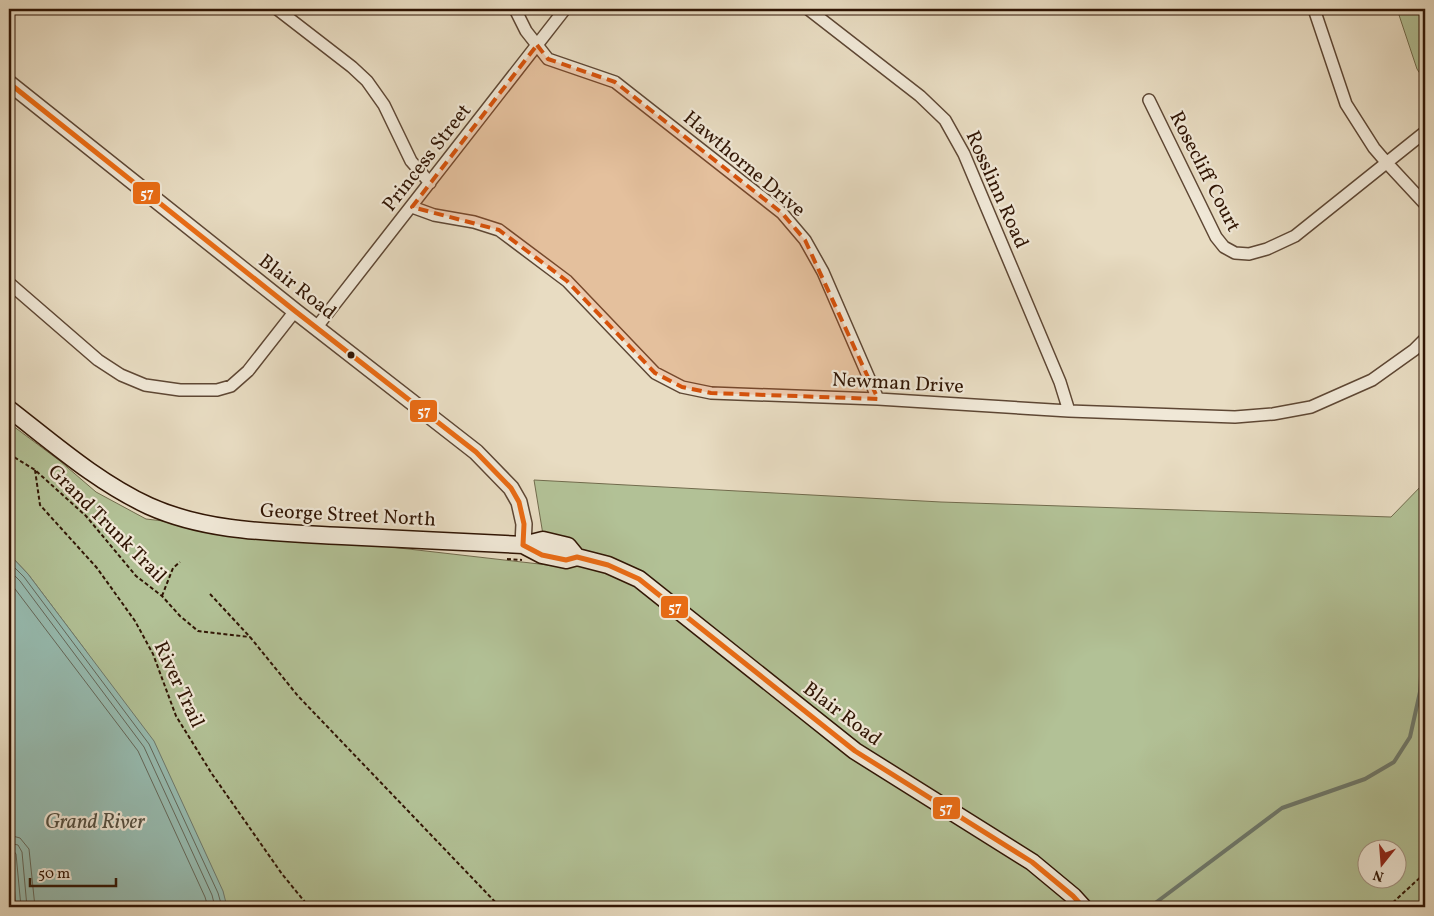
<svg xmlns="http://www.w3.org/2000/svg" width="1434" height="916" viewBox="0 0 1434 916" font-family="Vollkorn,serif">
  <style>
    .green { fill: #b2c196; stroke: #716b4d; fill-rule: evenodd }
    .water { fill: #97bcb1; stroke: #6e796c }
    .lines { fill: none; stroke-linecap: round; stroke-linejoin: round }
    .shore { stroke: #64685a; stroke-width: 1 }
    .stream { stroke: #6e796c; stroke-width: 4 }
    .service-casing { stroke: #5e4734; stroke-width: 8 }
    .minor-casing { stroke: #5e4734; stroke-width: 14 }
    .tertiary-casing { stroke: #5e4734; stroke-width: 18 }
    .secondary-casing { stroke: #301504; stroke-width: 19 }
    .path { stroke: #301504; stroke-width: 2; stroke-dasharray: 4 2.5; stroke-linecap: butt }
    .service { stroke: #f0e8d7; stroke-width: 5.5 }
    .minor { stroke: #f0e8d7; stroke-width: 11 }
    .tertiary { stroke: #f0e8d7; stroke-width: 15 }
    .secondary { stroke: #f0e8d7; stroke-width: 16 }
    .bus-1-casing { stroke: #f0e8d7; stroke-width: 9 }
    .bus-1 { stroke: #ea6c15; stroke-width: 5 }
    .marked { fill: #d6520b; fill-opacity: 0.2; stroke: #d6520b; stroke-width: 4; stroke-dasharray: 10 6; stroke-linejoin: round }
    .bus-dot { fill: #301504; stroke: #f0e8d7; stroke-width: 2 }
    .labels { text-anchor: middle; stroke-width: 4.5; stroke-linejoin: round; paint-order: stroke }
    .street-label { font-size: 20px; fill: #301504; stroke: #f0e8d7 }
    .water-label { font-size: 21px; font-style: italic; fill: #544f41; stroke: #f0e8d7 }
    .line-badge { stroke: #f0e8d7; stroke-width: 2 }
    .badge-label { font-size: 14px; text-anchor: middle; font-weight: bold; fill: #fff }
  </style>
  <rect width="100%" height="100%" fill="#e8dcc2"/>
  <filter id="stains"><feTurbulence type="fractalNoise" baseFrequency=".004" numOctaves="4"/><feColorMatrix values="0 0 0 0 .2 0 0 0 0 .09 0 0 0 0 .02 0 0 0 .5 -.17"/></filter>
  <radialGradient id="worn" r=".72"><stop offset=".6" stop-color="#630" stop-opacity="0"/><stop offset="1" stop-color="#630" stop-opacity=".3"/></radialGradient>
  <!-- green -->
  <path class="green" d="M1397,9H1425V81L1417,69Z
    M9,423L60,461L96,492L146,519L548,565L534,480L941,502L1391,517L1425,482V907H192L179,797L86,651L28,574L9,554ZM1366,848H1396V878H1366Z"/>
  <!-- water -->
  <path class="water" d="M9,554L28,574L154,741L223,891L227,907H16L9,827Z"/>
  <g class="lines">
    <!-- shore -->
    <path class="shore" d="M9,562L24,577L149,744L218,893L222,907
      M9,570L20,581L144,747L212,895L215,907
      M9,581L138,751L205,897L208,907
      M9,835L20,838L29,849L35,907
      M9,843L18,845L22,852L27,907
      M9,849L13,850L16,854L21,907"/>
    <!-- stream -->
    <path class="stream" d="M1150,907L1282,808L1365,779L1394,762L1410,737L1420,692L1425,614"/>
    <defs>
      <path id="service" d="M9,897L10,907"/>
      <path id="minor" d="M277,9L352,67L367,81L384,105L411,161L430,183
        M515,9L526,31L548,59L615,82L782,213L805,240L823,272L878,399
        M808,9L920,96L945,120L964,154L1060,382L1069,411
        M1314,9L1346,104L1374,148L1386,162L1425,204
        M1149,100L1216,237L1224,247L1235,253L1249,254L1267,249L1295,236L1425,132
        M412,207L434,215L474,222L499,230L567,281L655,373L682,387L711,393L878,399L1069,411L1235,417L1273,414L1311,407L1372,380L1414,350L1425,339
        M9,283L98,360L121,375L145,385L180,390H217L231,386L248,371L295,311
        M316,328L565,9"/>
      <path id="tertiary" d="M9,83L295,311L476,452L511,488L519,502L524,524L523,545"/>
      <path id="secondary" d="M9,409C53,443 97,482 149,506C209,533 277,532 342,536C402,539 463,542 523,545L543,540L568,546L577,557
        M523,545L542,555L566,560L577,557L608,565L639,579L855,751L1032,862L1073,896L1083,907"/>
    </defs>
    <!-- service casing -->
    <use href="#service" class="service-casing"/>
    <!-- minor casing -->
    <use href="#minor" class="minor-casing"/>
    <!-- tertiary casing -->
    <use href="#tertiary" class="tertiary-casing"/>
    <!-- secondary casing -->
    <use href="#secondary" class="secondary-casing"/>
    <!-- path -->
    <path class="path" d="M9,454L35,470L86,516L136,576L162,596L180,616L198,631L250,637
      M35,470L40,505L97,568L135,621L153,654L176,716L212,774L282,874L309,907
      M507,559L522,560
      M210,594L250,637L298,696L500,907
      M162,596L173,568L180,562
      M1388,907L1425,873"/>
    <!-- service -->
    <use href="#service" class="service"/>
    <!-- minor -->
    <use href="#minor" class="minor"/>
    <!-- tertiary -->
    <use href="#tertiary" class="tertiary"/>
    <!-- secondary -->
    <use href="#secondary" class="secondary"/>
    <defs>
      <path id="bus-1" d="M9,83L295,311L476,452L511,488L519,502L524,524L523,545
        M523,545L542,555L566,560L577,557L608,565L639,579L855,751L1032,862L1073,896L1083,907"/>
    </defs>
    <!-- bus-1 casing -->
    <use href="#bus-1" class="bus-1-casing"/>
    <!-- bus-1 -->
    <use href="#bus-1" class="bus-1"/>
  </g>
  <!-- marked area -->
  <path class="marked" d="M537,45L548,59L615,82L782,213L805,240L878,399L711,393L682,387L655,373L567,281L499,230L412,207Z"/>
  <!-- markers -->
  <circle class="bus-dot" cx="351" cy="355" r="4.5"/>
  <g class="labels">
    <!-- street labels -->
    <g class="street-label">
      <text transform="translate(426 157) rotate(-52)" y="7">Princess Street</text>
      <text transform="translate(745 163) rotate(40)" y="7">Hawthorne Drive</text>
      <text transform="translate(1206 171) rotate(63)" y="7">Rosecliff Court</text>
      <text transform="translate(998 189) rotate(66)" y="7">Rosslinn Road</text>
      <text transform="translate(298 286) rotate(38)" y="7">Blair Road</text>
      <text transform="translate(898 382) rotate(3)" y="7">Newman Drive</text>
      <text transform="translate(348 514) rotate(3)" y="7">George Street North</text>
      <text transform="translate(108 523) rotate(45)" y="7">Grand Trunk Trail</text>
      <text transform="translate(180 684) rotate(65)" y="7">River Trail</text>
      <text transform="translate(843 713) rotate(37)" y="7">Blair Road</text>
    </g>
    <!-- water labels -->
    <g class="water-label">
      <text x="95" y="828">Grand River</text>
    </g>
  </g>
  <g class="line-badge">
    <rect x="132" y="181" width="29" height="24" rx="5" fill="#ea6c15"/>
    <rect x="409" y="399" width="29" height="24" rx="5" fill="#ea6c15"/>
    <rect x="660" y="595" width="29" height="24" rx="5" fill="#ea6c15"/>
    <rect x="932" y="796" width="29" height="24" rx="5" fill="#ea6c15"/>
  </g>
  <g class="badge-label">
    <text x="147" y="198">57</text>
    <text x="424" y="416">57</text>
    <text x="675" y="612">57</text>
    <text x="946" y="813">57</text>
  </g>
  <!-- margin -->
  <rect width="1434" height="916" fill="none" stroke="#e8dcc2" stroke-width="30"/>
  <rect x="10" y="10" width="1414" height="896" fill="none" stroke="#301504" stroke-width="2.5"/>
  <rect x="15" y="15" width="1404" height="886" fill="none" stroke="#301504"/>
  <!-- north arrow -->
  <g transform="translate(1382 864) rotate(197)"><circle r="24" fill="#f0e8d7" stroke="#a39483"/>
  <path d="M0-4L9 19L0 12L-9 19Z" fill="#8f2418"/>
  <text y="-8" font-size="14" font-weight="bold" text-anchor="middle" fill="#301504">N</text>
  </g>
  <!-- scale -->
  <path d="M30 878v8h86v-8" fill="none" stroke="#301504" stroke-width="2.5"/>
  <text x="38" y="878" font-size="15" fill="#301504" stroke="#f0e8d7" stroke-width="4" paint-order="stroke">50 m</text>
  <rect width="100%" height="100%" filter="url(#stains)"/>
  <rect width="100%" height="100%" fill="url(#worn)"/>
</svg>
